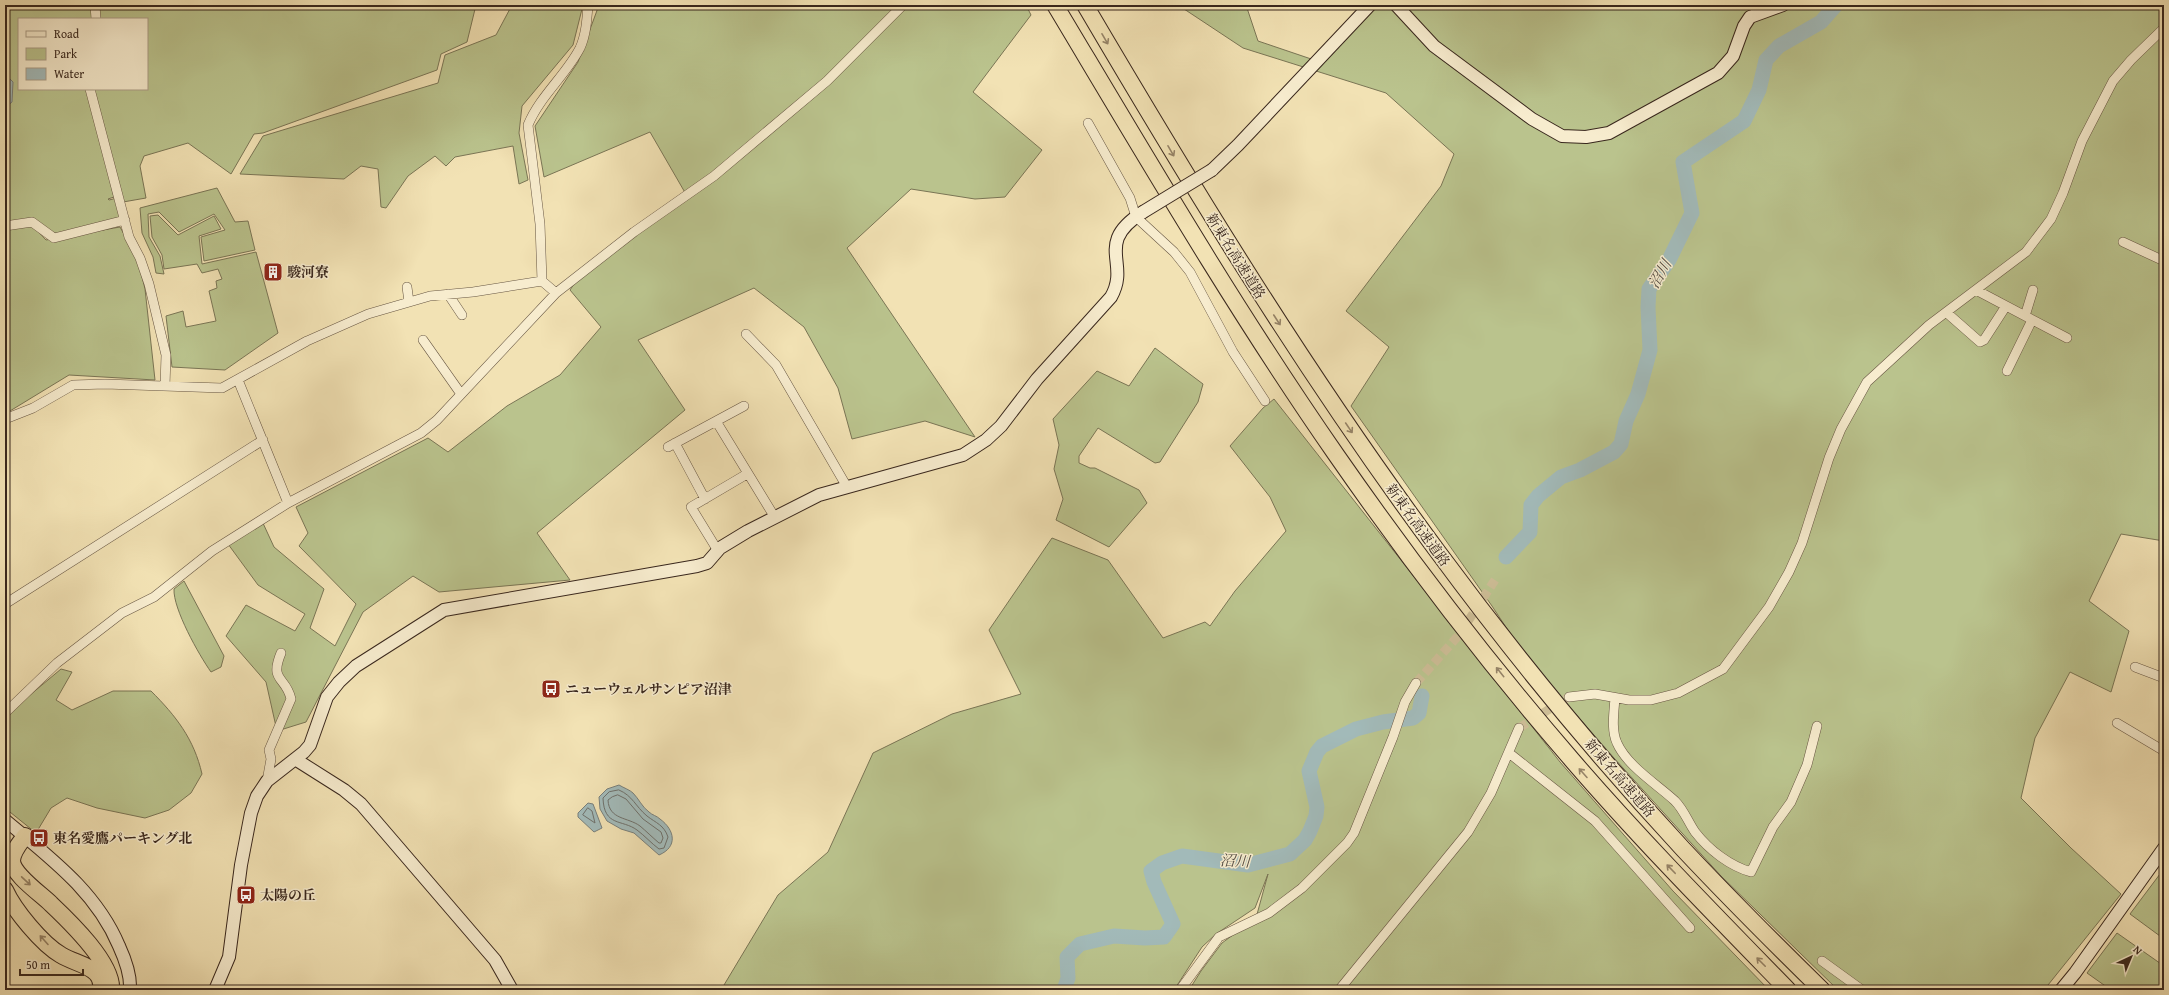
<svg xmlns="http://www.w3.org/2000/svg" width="2169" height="995" viewBox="0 0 2169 995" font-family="'Gentium Book Plus','Noto Serif JP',serif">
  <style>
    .green { fill: #bac38d; stroke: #7a7555 }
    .water { fill: #a2bab9; stroke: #787f7b }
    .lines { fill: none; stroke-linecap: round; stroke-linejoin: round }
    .shore { stroke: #6e706b; stroke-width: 1 }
    .river { stroke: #a2bab9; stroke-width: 15 }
    .street-tunnel { stroke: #cdbd96; stroke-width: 9; stroke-dasharray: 9 4.5; stroke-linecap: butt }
    .street-casing { stroke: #675643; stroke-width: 10 }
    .secondary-casing { stroke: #39271d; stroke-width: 14 }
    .highway-casing { stroke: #39271d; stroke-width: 18 }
    .street { stroke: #f7ecce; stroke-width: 9 }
    .secondary { stroke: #f7ecce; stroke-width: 12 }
    .highway { stroke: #f2e2b4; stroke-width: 16 }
    .secondary-bridge-casing { stroke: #39271d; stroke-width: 14; stroke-linecap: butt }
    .secondary-bridge { stroke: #f7ecce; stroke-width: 12 }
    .oneway { stroke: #968468 }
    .labels { text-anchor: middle; stroke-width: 3; stroke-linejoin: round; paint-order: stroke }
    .street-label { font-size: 14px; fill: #39271d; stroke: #f7ecce }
    .poi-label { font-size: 14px; font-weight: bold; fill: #39271d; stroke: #f7ecce; text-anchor: start }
    .water-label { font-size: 15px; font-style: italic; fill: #534c44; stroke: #f7ecce }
  </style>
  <rect width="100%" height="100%" fill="#f2e2b4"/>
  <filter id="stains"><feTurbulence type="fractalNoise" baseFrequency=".005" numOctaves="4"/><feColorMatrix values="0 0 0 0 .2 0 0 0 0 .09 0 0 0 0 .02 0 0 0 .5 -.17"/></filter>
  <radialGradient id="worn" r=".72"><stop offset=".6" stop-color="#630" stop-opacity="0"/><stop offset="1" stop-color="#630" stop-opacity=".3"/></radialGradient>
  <!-- green -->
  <path class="green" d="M5,5H94L95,19H19V89H88L114,197L108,199L109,200L117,198L123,224L54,238L25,219L5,224Z
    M97,5H476L467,42L441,54L437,70L263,133L254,134L231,174L188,143L144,156L140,166L146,198L123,202L90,89H147V19H97Z
    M512,5H583L573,45L522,106L519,133L528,180L519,184L513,146L455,157L446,166L435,156L408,176L386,208L381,207L378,169L361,166L344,179L240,174L263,136L438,83L445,55L496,35Z
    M599,5H1026L1031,15L973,92L1042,150L1005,197L975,199L911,189L847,248L975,437L925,421L852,439L838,388L804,327L754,288L638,340L685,410L537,533L570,580L439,592L413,576L363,612L306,722L277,731L266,682L226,636L246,605L295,631L305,614L258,585L228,544L262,521L274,547L324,589L310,628L335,646L356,604L299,546L308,533L296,507L428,438L448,452L507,406L560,375L601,327L570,290L576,281L687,196L650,132L544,177L535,126L578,62Z
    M1178,5H1246L1258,41L1323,63L1376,5H1391L1436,43L1399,5H2164V541L2121,534L2089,601L2129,631L2111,692L2070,672L2035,738L2021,798L2071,848L2121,894L2044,990H1838L1721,876L1614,758L1525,656L1492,606L1351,406L1389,347L1346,311L1441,186L1454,154L1386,93L1243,48Z
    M217,188L235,222L248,221L255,250L204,261L201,237L225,230L214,214L179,232L159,212L148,214L149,237L160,256L164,274L156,273L153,257L142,233L140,208Z
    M158,215L178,235L214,216L221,229L199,236L202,264L256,252L278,333L225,370L172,367L166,316L183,311L186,327L216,321L209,291L217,288L216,281L222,279L218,269L202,273L197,264L164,269L162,255L152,237L150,216Z
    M33,226L46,240L120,227L138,260L145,289L155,380L69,375L5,414V228Z
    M1155,348L1203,384L1198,402L1160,462L1155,463L1098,428L1079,456V463L1090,468H1095L1139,490L1147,503L1109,547L1056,520L1063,499L1054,469L1059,445L1053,419L1097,371L1129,386Z
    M1274,399L1560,762L1673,891L1769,990H1189L1201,971L1222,943L1256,918L1268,874L1255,908L1216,934L1202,947L1174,990H721L778,895L828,852L873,753L952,714L1021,694L989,630L1052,538L1108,560L1163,638L1205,622L1210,626L1235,591L1286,531L1270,497L1230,446L1263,408Z
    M184,581L224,656L221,667L211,672C199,655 173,609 174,589Z
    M61,669L72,672L56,700L72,710L113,691H151C176,716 194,739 202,774L191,793L169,810L145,818L97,808L67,798L51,808L36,833L5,808V786L7,782L5,777V716Z
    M2160,874L2164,877V939L2130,914Z
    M2117,933L2164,966V990H2111L2087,973Z"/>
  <!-- water -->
  <path class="water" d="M5,74L13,82L12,102L5,108Z
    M619,785C624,788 630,790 633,793C639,799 642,807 649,812C652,815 657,816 660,819C675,830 678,847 659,855L634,833L621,829L607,821L600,809L599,797L607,789Z
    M588,803L593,804L602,828L594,832L578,817V813Z"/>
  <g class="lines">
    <!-- shore -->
    <path class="shore" d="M619,790C633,796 635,806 647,816C656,823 664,825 668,837L664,848L659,849C651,843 645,836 637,830C622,819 604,827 603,798L609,792Z
      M618,795L626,799L643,819L661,832L663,838L661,843H659C652,837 646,831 640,826C628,817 609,820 608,800L612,797Z
      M588,808L592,811L595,823L583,815Z"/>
    <!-- river -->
    <path class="river" d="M1506,557L1530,532L1531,505L1538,496L1561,477L1580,470L1614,452L1621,444L1626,421L1638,394L1650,350L1648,307L1649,289L1669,260L1692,213L1683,162L1744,121L1759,90L1766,60L1779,46L1821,22L1836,5
      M1064,990L1068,978L1067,957L1080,944L1114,936L1145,938L1164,937L1173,924L1154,882L1151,871L1162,863L1182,856L1248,865L1290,854L1305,840L1310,831L1316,816L1317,807L1309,771L1317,752L1322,746L1356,729L1383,722L1413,718L1419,713L1422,696"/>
    <!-- street-tunnel -->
    <path class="street-tunnel" d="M1416,683L1459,635L1495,580
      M1519,728L1569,697"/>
    <defs>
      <path id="street" d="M95,5L96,19
        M90,89L129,237L140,258L149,284L166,355L165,386
        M1088,123L1130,198L1136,217L1174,252L1190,272L1233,352L1265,401
        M5,226L32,222L54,238L125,220
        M2123,242L2164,261
        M407,287L409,302
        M1976,290L2067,338
        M556,293L542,281L540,224L528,125C540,96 566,75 580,48C586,35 587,19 588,5
        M448,294L462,315
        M1947,313L1980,342L1984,340L2006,306
        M2025,316L2033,290
        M746,334L776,365L847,487
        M423,340L461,394
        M2007,371L2032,320
        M238,380L288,503
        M5,419L33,408L73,385L105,384L222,388L307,341L368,314L430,296L473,292L542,281
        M716,421L774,516
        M675,443L705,499
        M668,447L744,406
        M718,551L691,507L747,474
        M5,604L263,440
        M2135,667L2164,678
        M1569,697L1595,694L1629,700H1651L1678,693L1723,669L1769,607L1789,572L1802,543L1829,458L1841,429L1867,382L1929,325L2026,252L2051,219L2063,193L2082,141L2113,81L2131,60L2164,28
        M1615,698C1614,712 1611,730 1617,743C1627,766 1658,785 1675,801C1684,810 1688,822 1695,832C1709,850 1730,866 1751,872L1773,827L1791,802L1807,765L1817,726
        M5,713L57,663L122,613L154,597L212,551L288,503L421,433L437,420L556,293L634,232L714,176L827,81L903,5
        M2117,723L2164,751
        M1509,753L1595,821L1690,928
        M267,781L271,759L269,750L291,699C286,676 269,682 281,653
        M1822,961L1862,990
        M1180,990L1219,937L1269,913L1302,888L1347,843L1354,833L1393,737L1405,702L1416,683
        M1339,990L1468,832L1491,793L1519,728"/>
      <path id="secondary" d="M1396,5L1434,46L1532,119L1562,136L1586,137L1609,133L1718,73L1733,56L1744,26L1750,17L1783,5
        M1212,170L1238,145L1370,5
        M295,759L344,790L361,804L495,960L512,990
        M5,820C49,857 96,891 119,946C125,959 131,975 130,990
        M215,990L229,957L241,865L251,813L257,796L267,781L304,752L310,745L327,697L339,682L356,666L444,610L697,566L707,563L720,548L748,531L819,495L963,455L986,440L1001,426L1037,379L1111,297C1131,262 1093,244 1143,212
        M2061,990L2075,973L2164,848"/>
      <path id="highway" d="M1055,5C1146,157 1236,311 1337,456C1410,561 1489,664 1572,760C1641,840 1715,915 1788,990
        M1085,5C1195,192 1308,377 1438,552C1514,655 1596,755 1683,849C1728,897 1775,944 1822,990
        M25,836C20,843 12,852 12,861C13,875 41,894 51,904C69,921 114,964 111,990
        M5,890C14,910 42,944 61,955C72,962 87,964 96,973C101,978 102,983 101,990"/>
    </defs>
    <!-- street casing -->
    <use href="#street" class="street-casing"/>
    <!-- secondary casing -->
    <use href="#secondary" class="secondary-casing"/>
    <!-- highway casing -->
    <use href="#highway" class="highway-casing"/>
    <!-- street -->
    <use href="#street" class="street"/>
    <!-- secondary -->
    <use href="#secondary" class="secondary"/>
    <!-- highway -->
    <use href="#highway" class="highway"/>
    <defs>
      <path id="secondary-bridge" d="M1143,212L1212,170"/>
    </defs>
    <!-- secondary-bridge casing -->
    <use href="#secondary-bridge" class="secondary-bridge-casing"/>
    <!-- secondary-bridge -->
    <use href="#secondary-bridge" class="secondary-bridge"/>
  </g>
  <!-- one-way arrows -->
  <defs><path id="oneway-shaft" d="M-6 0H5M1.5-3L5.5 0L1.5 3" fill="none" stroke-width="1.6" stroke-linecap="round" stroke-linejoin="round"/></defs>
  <g class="oneway">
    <use href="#oneway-shaft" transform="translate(1105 39) rotate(60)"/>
    <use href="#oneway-shaft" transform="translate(1171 151) rotate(60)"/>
    <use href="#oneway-shaft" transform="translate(1277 320) rotate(57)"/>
    <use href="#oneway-shaft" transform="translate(1349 428) rotate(56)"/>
    <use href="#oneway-shaft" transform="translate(1500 672) rotate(-129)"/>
    <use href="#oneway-shaft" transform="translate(1583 773) rotate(-132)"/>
    <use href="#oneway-shaft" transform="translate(1671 869) rotate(-134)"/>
    <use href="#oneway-shaft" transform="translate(26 881) rotate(43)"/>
    <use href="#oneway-shaft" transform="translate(44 940) rotate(-132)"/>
    <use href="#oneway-shaft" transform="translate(1761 962) rotate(-135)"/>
  </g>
  <!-- icons -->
  <defs>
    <symbol id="building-square" viewBox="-11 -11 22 22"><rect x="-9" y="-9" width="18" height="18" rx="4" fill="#8f2418" stroke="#f7ecce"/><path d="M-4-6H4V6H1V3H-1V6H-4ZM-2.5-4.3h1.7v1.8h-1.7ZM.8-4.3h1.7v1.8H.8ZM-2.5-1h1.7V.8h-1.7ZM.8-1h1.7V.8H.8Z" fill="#fff"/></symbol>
    <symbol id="bus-square" viewBox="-11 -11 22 22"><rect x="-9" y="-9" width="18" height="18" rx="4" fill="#8f2418" stroke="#f7ecce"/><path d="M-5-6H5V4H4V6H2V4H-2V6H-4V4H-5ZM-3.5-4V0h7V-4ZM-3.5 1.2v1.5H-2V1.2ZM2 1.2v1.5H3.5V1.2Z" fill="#fff"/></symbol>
  </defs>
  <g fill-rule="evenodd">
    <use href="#building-square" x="262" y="261" width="22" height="22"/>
    <use href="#bus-square" x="540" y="678" width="22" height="22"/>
    <use href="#bus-square" x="28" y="827" width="22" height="22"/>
    <use href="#bus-square" x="235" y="884" width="22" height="22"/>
  </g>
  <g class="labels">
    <!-- street labels -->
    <g class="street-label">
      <text transform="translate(1236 256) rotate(58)" y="5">新東名高速道路</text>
      <text transform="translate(1418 525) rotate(54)" y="5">新東名高速道路</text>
      <text transform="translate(1620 778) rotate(49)" y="5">新東名高速道路</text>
    </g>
    <!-- poi labels -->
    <g class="poi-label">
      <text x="287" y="277">駿河寮</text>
      <text x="565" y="694">ニューウェルサンピア沼津</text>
      <text x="53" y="843">東名愛鷹パーキング北</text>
      <text x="260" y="900">太陽の丘</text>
    </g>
    <!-- water labels -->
    <g class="water-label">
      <text transform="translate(1660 274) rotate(-60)" y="5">沼川</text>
      <text transform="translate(1235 861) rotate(3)" y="5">沼川</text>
    </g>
  </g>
  <!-- margin -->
  <rect width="2169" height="995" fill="none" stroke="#f2e2b4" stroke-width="20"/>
  <rect x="6" y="6" width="2157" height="983" fill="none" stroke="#39271d" stroke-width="2"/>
  <rect x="10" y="10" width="2149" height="975" fill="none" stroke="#39271d"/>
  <!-- legend -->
  <rect x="18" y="18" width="130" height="72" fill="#f7ecce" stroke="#ab9d87"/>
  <rect x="26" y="31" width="20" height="6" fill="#f7ecce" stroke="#ab9d87"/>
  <text x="54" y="38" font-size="12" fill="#39271d">Road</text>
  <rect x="26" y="48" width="20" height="12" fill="#bac38d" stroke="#ab9d87"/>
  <text x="54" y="58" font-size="12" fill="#39271d">Park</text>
  <rect x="26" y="68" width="20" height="12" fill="#a2bab9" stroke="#ab9d87"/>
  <text x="54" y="78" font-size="12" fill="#39271d">Water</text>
  <!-- north arrow -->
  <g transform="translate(2131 957) rotate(44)" stroke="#f7ecce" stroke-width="3" paint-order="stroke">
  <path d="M0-3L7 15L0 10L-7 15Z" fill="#39271d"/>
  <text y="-6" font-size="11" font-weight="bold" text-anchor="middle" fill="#39271d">N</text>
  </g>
  <!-- scale -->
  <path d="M20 969v6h63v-6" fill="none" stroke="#39271d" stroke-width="2"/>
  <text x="26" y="969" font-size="12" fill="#39271d" stroke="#f7ecce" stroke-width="3" paint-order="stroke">50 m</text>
  <rect width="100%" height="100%" filter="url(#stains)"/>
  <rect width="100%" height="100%" fill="url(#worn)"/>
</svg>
